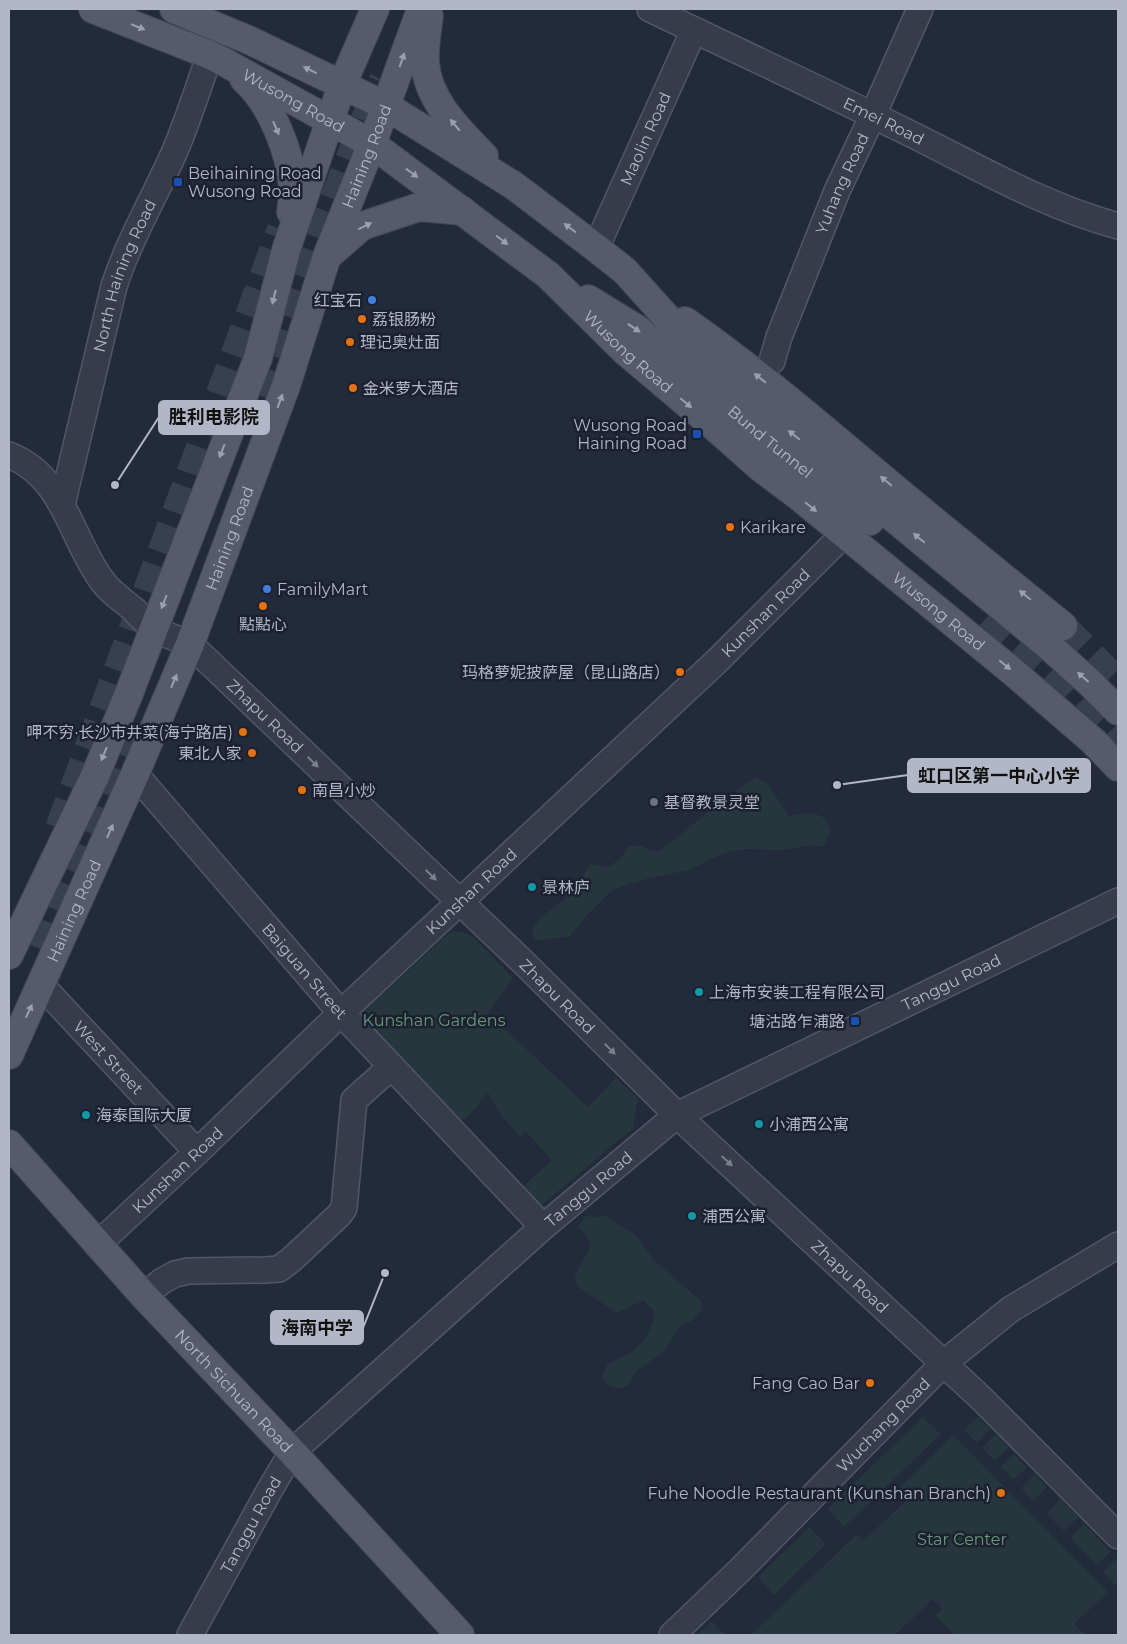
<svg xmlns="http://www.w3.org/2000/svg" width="1127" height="1644" viewBox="0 0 1127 1644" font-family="Montserrat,'Noto Sans SC',sans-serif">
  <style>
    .green { fill: #25363c }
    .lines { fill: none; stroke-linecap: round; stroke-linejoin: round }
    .major-tunnel { stroke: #383f50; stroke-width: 28; stroke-dasharray: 28 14; stroke-linecap: butt }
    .highway-tunnel { stroke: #383f50; stroke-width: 28; stroke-dasharray: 28 14; stroke-linecap: butt }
    .minor-casing { stroke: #525766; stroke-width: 28 }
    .major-casing { stroke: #404554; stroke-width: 30 }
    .minor { stroke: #373c4b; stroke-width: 25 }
    .major { stroke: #555b6b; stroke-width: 28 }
    .oneway { fill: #9ba0b0 }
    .oneway2 { fill: #7b808f }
    .transit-dot { fill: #1a4fb4; stroke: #1c2130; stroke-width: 2 }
    .shop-dot { fill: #3f7fe0; stroke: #1c2130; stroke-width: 2 }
    .food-dot { fill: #e8710a; stroke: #1c2130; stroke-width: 2 }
    .worship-dot { fill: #6b7280; stroke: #1c2130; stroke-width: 2 }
    .culture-dot { fill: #0f9aa8; stroke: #1c2130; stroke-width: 2 }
    .labels { text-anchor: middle; stroke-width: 5; stroke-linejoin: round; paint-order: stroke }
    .street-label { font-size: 16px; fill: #b2b7c7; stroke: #1c2130 }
    .poi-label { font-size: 16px; fill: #b2b7c7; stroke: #1c2130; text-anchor: start }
    .park-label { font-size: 16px; fill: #69987a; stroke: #1c2130 }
    .leader { fill: none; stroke: #b2b7c7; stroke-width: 2 }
    .callout-dot { fill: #b2b7c7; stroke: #1c2130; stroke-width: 2 }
    .callout { fill: #b2b7c7; stroke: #b2b7c7; stroke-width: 2 }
    .callout-label { font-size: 18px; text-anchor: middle; font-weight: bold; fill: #111 }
  </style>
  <rect width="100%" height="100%" fill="#232a3b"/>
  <!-- green -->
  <path class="green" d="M756,777L767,783L789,816C801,813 816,810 826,820C828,823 830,829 831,832L823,847L813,845L784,850L744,849L724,853L689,870L646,879L612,890L587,915L570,936L535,941L532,930L539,919L575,890L590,864L608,867L620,859L629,846H643L650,851L661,850L713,808Z
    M461,931L473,937L513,978L488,1013L588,1107L616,1078L638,1098L633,1128L542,1205L533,1206L519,1190L552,1160L525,1131L520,1137L502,1116L488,1093L479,1102V1104L469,1115L454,1126L358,1016L363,1003L382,989L384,993L443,938L451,932Z
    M606,1215L613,1221L636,1235L653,1259L701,1301L702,1310L693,1320L679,1327L664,1352L638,1370L628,1385L621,1388L610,1387L602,1377L607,1365L633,1351L645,1339L652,1325L655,1312L644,1301L633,1305L617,1313L578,1287L574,1277L590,1247L587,1235L578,1227L585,1216L599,1217Z
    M978,1416L990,1429L977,1443L964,1430Z
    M923,1417L941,1434L844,1527L827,1509Z
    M996,1434L1009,1447L995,1461L982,1448Z
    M953,1435L1108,1592L1074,1624L1086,1635H954L935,1615L942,1609L933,1599L895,1635H751L857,1534L863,1541L909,1498L899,1488Z
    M1014,1454L1027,1467L1013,1480L1001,1467Z
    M1035,1474L1047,1487L1033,1501L1021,1488Z
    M1060,1499L1078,1517L1064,1531L1046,1513Z
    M1084,1524L1111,1552L1097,1565L1070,1538Z
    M809,1527L826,1544L774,1595L758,1577Z
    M1117,1558L1118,1560V1588L1103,1572Z
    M712,1621L725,1635H697Z"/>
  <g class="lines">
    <!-- major-tunnel -->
    <path class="major-tunnel" d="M988,616L1053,675L1118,743
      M1063,626L1118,682"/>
    <!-- highway-tunnel -->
    <path class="highway-tunnel" d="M258,395L367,114L383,80
      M59,828L281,229
      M43,950L134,715"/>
    <defs>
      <g id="minor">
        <path id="s1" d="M650,9C736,50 822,90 907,132C976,166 1044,206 1118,226"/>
        <path id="s2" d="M596,248L694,30"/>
        <path id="s3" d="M772,361L779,337L837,191L873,115L920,9"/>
        <path id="s4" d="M9,455C65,477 70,538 103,582C111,593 124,601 134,610C140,616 147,624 154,628C165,635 178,639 190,644L524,963L677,1115L983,1400L1118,1536"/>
        <path id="s5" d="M62,505L114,286C130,238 154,198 174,153C188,121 198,87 210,55"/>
        <path id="s6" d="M135,774L341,1013L543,1227"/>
        <path id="s7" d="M41,985L197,1152"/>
        <path id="s8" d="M97,1245L197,1152L341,1013L717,661L844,534"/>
        <path d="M144,1296L162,1281L175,1274L188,1271L265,1270L279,1269L291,1260L339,1215L344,1208L354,1100L391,1067"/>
        <path id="s9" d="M190,1635L269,1491L292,1452L543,1227L677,1115L1118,901"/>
        <path id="s10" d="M672,1635L740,1570L944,1363L1011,1309L1118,1245"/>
      </g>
      <g id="major">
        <path id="s11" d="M93,9L210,55L226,63L372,144L548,275L625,351L709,422L761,468L797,495L1013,672L1093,741L1118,767"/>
        <path d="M174,9L251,41L386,106L513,185L596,248L625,271L714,370L1050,647L1091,684L1118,711"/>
        <path d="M429,16C427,31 424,47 425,62C427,100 459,130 484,156"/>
        <path d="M244,79C271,103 291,153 293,189C293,197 292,205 291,212"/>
        <path d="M330,254L362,226L419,207L463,211"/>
        <path id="s12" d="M588,299L637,329L764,437L870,521"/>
        <path d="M685,321C751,367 813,420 875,472C937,524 1000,575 1063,626"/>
        <path d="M9,955L95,776L128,696L258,358L286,250L342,85L375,9"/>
        <path id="s13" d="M9,1055L135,774L190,644L286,386L327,256L372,144L421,9"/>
        <path id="s14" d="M9,1144L144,1296L292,1452L460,1635"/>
      </g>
    </defs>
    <!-- minor casing -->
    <use href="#minor" class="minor-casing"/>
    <!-- major casing -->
    <use href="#major" class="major-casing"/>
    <!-- minor -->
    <use href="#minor" class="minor"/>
    <!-- major -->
    <use href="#major" class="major"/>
  </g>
  <!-- one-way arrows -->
  <defs><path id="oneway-solid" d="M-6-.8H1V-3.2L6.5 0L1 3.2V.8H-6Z" transform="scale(1.25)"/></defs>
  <g class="oneway">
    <use href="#oneway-solid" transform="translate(138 27) rotate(22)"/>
    <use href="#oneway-solid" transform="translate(402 60) rotate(-71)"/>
    <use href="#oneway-solid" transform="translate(310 70) rotate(-154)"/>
    <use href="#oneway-solid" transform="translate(455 125) rotate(-130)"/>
    <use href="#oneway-solid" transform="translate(276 128) rotate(67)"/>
    <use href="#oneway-solid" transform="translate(412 173) rotate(36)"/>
    <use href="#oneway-solid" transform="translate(365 226) rotate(-26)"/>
    <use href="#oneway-solid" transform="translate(570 228) rotate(-143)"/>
    <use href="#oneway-solid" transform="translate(502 240) rotate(37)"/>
    <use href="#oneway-solid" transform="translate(274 297) rotate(104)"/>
    <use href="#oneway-solid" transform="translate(634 328) rotate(34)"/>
    <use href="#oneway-solid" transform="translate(760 378) rotate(-141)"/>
    <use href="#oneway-solid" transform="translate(280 401) rotate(-70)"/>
    <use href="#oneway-solid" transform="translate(686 403) rotate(40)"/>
    <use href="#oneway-solid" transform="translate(794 435) rotate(-141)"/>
    <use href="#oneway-solid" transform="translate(222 451) rotate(111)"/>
    <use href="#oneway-solid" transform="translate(886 481) rotate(-140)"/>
    <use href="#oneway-solid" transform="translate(811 507) rotate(40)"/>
    <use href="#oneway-solid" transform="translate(919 538) rotate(-140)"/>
    <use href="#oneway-solid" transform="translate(1025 595) rotate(-141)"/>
    <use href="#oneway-solid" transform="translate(164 602) rotate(111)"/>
    <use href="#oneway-solid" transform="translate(1005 665) rotate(39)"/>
    <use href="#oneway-solid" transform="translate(1083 677) rotate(-139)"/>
    <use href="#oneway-solid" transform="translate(174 681) rotate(-67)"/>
    <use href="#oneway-solid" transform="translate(104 754) rotate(112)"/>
    <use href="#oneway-solid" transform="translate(110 831) rotate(-66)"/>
    <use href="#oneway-solid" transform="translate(29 1011) rotate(-65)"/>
  </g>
  <g class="oneway2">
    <use href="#oneway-solid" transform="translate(313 762) rotate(44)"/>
    <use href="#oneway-solid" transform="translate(431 875) rotate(44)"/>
    <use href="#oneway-solid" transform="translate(610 1049) rotate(45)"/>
    <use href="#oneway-solid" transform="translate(727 1161) rotate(43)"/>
  </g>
  <!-- markers -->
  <g class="transit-dot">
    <rect x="173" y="177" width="10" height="10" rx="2.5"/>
    <rect x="692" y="429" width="10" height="10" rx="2.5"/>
    <rect x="850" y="1016" width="10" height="10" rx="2.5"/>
  </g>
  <g class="shop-dot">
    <circle cx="372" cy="300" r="5"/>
    <circle cx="267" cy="589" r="5"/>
  </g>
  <g class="food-dot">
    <circle cx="362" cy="319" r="5"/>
    <circle cx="350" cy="342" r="5"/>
    <circle cx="353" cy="388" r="5"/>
    <circle cx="730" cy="527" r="5"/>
    <circle cx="263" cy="606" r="5"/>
    <circle cx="680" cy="672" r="5"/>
    <circle cx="243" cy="732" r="5"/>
    <circle cx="252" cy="753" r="5"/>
    <circle cx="302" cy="790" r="5"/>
    <circle cx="870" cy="1383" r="5"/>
    <circle cx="1001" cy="1493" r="5"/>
  </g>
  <circle class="worship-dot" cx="654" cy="802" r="5"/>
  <g class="culture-dot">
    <circle cx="532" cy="887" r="5"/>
    <circle cx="699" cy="992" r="5"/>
    <circle cx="86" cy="1115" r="5"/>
    <circle cx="759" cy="1124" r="5"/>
    <circle cx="692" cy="1216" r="5"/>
  </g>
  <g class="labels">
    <!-- street labels -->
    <g class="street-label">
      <text dy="6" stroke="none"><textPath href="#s11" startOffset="221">Wusong Road</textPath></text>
      <text dy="6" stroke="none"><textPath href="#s1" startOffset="259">Emei Road</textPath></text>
      <text dy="6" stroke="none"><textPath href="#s2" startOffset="120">Maolin Road</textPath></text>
      <text dy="6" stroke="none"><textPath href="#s13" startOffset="968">Haining Road</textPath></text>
      <text dy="6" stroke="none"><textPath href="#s3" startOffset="191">Yuhang Road</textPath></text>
      <text dy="6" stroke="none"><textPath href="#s5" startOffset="238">North Haining Road</textPath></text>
      <text dy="6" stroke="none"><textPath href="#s11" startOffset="641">Wusong Road</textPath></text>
      <text dy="6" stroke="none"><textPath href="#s12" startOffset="232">Bund Tunnel</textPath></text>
      <text dy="6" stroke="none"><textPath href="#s13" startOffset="562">Haining Road</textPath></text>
      <text dy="6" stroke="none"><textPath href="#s8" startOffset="920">Kunshan Road</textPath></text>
      <text dy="6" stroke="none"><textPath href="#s11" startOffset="1046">Wusong Road</textPath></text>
      <text dy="6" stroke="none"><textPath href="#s4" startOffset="374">Zhapu Road</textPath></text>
      <text dy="6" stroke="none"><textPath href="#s8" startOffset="515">Kunshan Road</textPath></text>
      <text dy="6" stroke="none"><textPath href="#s13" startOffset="158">Haining Road</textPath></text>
      <text dy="6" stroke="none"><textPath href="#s6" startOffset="260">Baiguan Street</textPath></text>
      <text dy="6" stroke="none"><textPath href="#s9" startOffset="1026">Tanggu Road</textPath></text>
      <text dy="6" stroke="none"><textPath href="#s4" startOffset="779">Zhapu Road</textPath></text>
      <text dy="6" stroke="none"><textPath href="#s7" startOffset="99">West Street</textPath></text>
      <text dy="6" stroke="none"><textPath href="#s8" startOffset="110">Kunshan Road</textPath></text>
      <text dy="6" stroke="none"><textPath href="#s9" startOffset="606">Tanggu Road</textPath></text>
      <text dy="6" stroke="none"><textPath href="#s4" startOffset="1184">Zhapu Road</textPath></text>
      <text dy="6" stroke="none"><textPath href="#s14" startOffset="334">North Sichuan Road</textPath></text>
      <text dy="6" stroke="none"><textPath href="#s10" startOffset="298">Wuchang Road</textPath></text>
      <text dy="6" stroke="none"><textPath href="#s9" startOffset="126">Tanggu Road</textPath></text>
    </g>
    <!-- poi labels -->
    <g class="poi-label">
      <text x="188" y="179">Beihaining Road<tspan x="188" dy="18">Wusong Road</tspan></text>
      <text x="362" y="306" text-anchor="end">红宝石</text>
      <text x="372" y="325">荔银肠粉</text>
      <text x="360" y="348">理记奥灶面</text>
      <text x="363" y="394">金米萝大酒店</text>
      <text x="687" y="431" text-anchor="end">Wusong Road<tspan x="687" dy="18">Haining Road</tspan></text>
      <text x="740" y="533">Karikare</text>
      <text x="277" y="595">FamilyMart</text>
      <text x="263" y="630" text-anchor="middle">點點心</text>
      <text x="670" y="678" text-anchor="end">玛格萝妮披萨屋（昆山路店）</text>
      <text x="233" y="738" text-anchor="end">呷不穷·长沙市井菜(海宁路店)</text>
      <text x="242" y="759" text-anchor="end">東北人家</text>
      <text x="312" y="796">南昌小炒</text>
      <text x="664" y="808">基督教景灵堂</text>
      <text x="542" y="893">景林庐</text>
      <text x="709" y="998">上海市安装工程有限公司</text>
      <text x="845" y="1027" text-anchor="end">塘沽路乍浦路</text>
      <text x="96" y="1121">海泰国际大厦</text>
      <text x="769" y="1130">小浦西公寓</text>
      <text x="702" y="1222">浦西公寓</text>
      <text x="860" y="1389" text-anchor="end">Fang Cao Bar</text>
      <text x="991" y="1499" text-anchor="end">Fuhe Noodle Restaurant (Kunshan Branch)</text>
    </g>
    <!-- park labels -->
    <g class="park-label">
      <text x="434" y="1026">Kunshan Gardens</text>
      <text x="962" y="1545">Star Center</text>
    </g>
  </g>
  <!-- callouts -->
  <path class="leader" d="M115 485L159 417M837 785L908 775M385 1273L363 1328"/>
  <g class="callout-dot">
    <circle cx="115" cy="485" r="5"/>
    <circle cx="837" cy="785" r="5"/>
    <circle cx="385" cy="1273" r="5"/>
  </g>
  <g class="callout">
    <rect x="159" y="401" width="110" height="33" rx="5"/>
    <rect x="908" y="759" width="182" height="33" rx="5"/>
    <rect x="271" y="1311" width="92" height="33" rx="5"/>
  </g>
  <g class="callout-label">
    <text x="214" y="423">胜利电影院</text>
    <text x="999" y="782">虹口区第一中心小学</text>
    <text x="317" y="1334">海南中学</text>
  </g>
  <!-- border -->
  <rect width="1127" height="1644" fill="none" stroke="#b2b7c7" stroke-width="20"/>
</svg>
